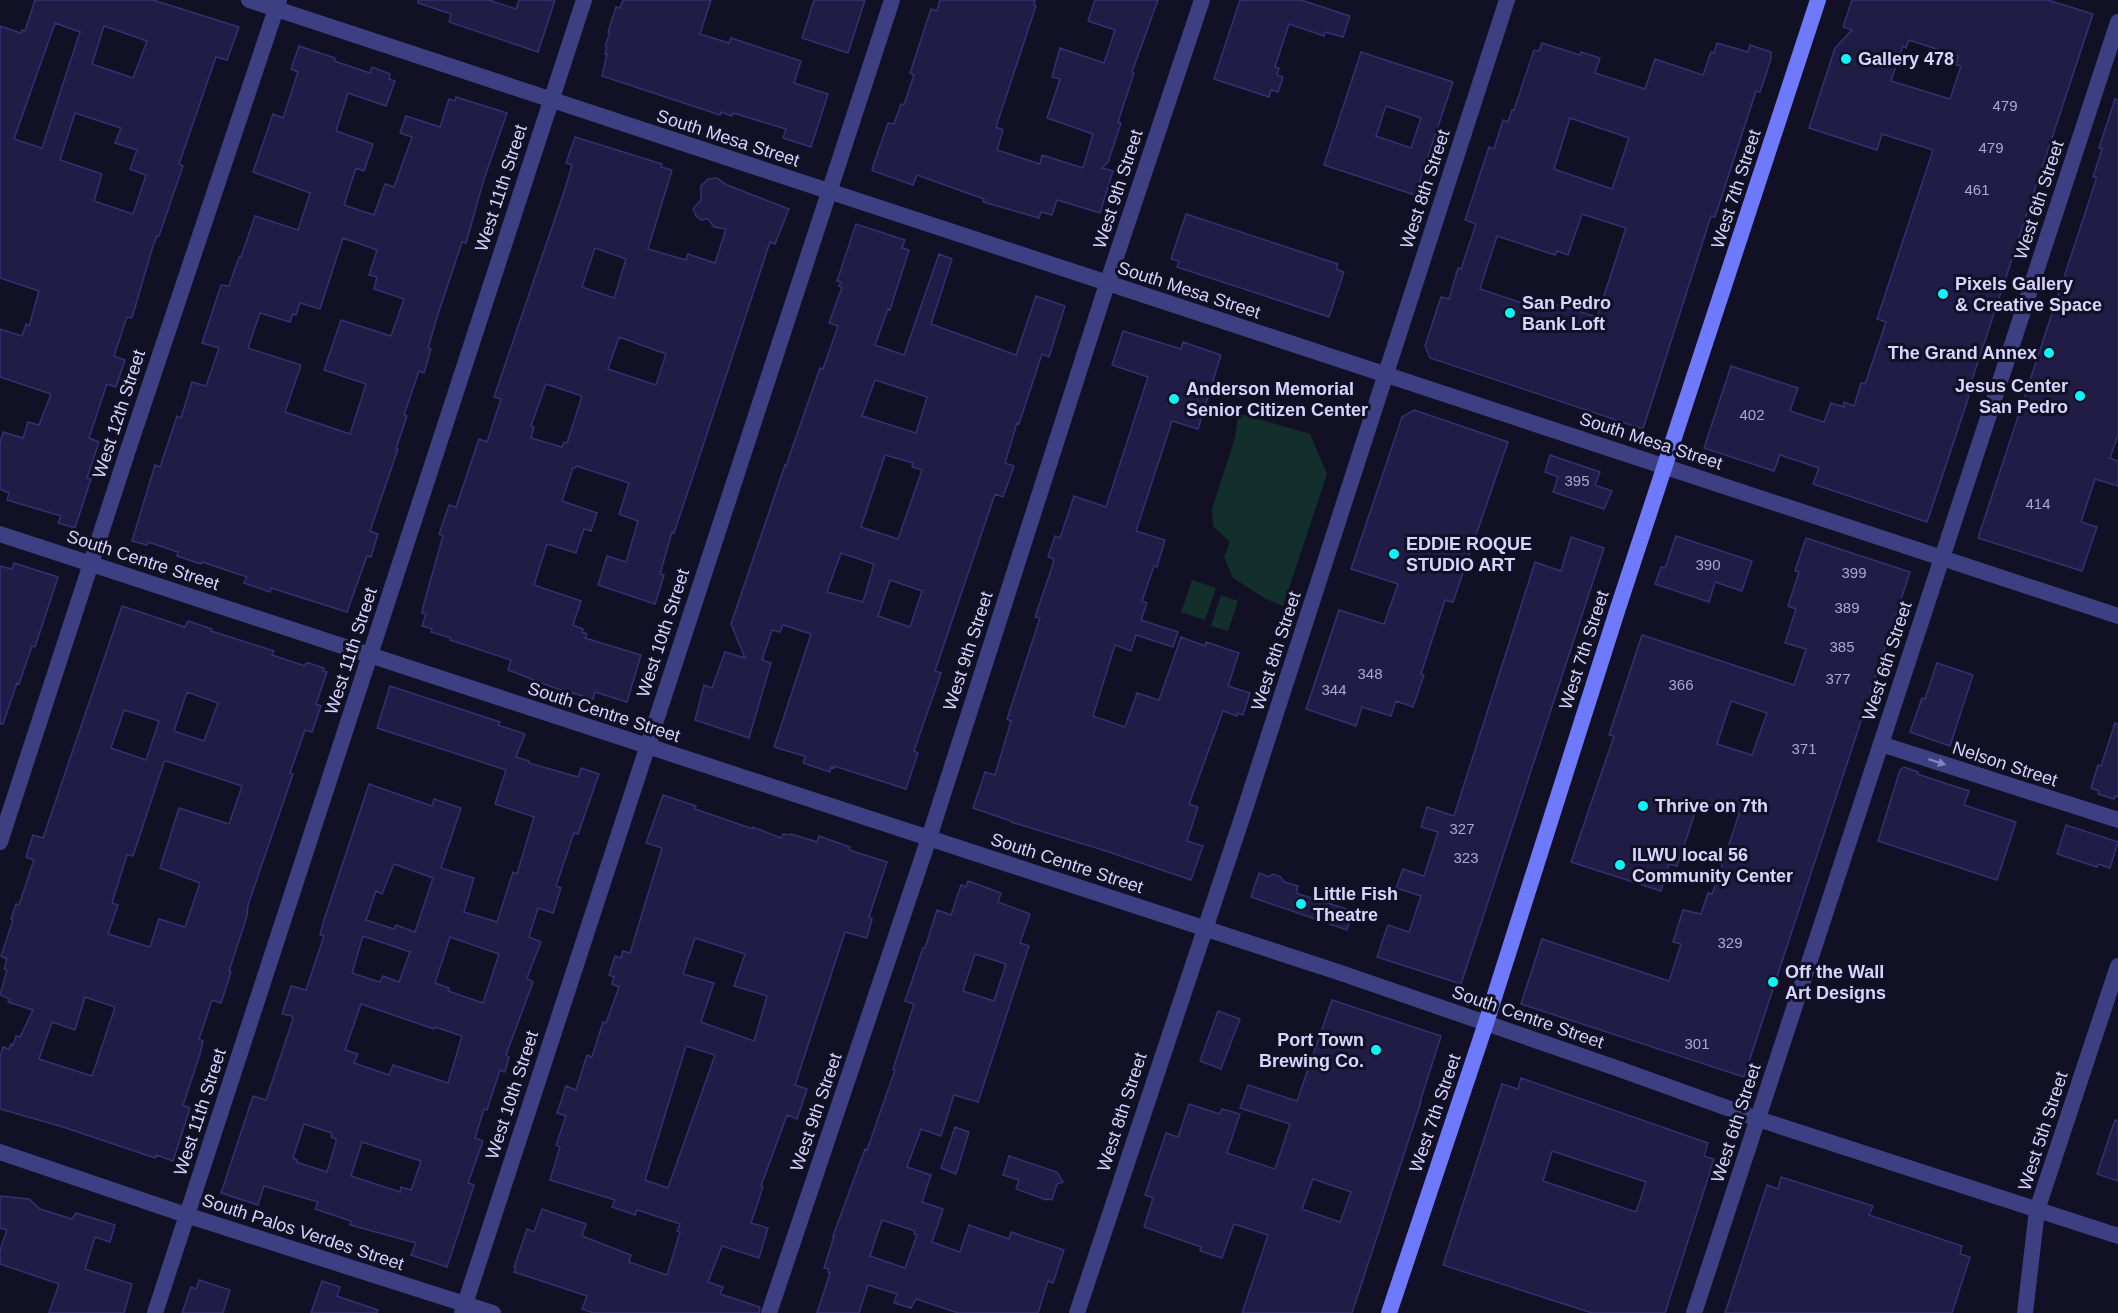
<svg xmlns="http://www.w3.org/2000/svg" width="2118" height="1313" viewBox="0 0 2118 1313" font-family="Arial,sans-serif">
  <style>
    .green { fill: #132f2b }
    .building { fill: #211c45; stroke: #362f71; stroke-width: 1.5; fill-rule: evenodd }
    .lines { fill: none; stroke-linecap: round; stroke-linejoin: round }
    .minor { stroke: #3c4082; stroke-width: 16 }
    .tertiary { stroke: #3c4082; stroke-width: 16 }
    .secondary { stroke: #6f79fb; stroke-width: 16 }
    .oneway { fill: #8183ba }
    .poi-dot { fill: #08f6f7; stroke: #111025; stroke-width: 2 }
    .labels { text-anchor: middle; stroke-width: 6; stroke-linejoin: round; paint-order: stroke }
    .number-label { font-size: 15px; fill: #a9a7d0 }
    .poi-label { font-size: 18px; font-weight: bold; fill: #d6d5fe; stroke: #111025; text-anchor: start }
    .street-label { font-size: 18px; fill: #d6d5fe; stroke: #111025 }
  </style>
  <rect width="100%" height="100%" fill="#111025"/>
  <!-- green -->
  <path class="green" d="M1238,413L1310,434L1327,474L1283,606L1266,599L1233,578L1224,557L1230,542L1213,526L1212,509L1235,438Z
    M1192,580L1216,588L1205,620L1181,612Z
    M1221,595L1238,601L1228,631L1211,626Z"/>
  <!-- building -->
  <path class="building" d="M35,0H153L239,27L227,60L216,57L179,164L183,166L159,236H157L153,246L132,318L127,317L114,356L125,360L116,387L107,384L89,438L99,442L87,478L91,479L75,528L58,523L61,516L7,500L9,493L0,489V443L3,432L23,438L28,422L39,425L51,394L0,377V329L22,336L26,324L29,326L39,291L0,278V26L21,33L22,30L25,31ZM55,23L80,32L42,148L14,139ZM104,26L147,41L133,78L92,64ZM75,113L121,128L115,143L137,150L130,169L146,175L133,214L94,201L102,174L60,160Z
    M418,0H489L516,9L519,0H555L538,52L449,22L451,14L418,3Z
    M623,0H711L700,34L729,43L731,38L801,61L794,83L828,94L811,147L783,138L786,129L733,113L732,116L721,112L720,115L602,76L607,54H605L607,47L605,46L610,32H608L616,7L620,8Z
    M814,0H865L848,53L802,38Z
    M940,0H1035L1034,5L1036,6L996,127L1003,130L997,150L1040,164L1042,155L1083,168L1093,134L1047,118L1060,79L1052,77L1060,48L1104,63L1115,30L1088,21L1095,0H1158L1132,72L1134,73L1118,122L1121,123L1108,162L1102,168L1113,171L1100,213L1057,200L1052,215L1041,212L1039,218L983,202L984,199L917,175L913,185L873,171L872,169L888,123L894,124L901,104L904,105L914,75L910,73L931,9L937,11Z
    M1240,0H1301L1350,16L1343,37L1325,32L1324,36L1289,24L1275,67L1279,68L1277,75L1283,77L1278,92L1271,90L1269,97L1214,79Z
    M1852,0H2048L2093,14L1967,395L1969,396L1927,522L1813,484L1819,468L1780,455L1774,471L1704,448L1731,366L1798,388L1790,411L1824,422L1831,403L1844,407V402L1854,406L1861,383L1865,384L1886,322L1877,319L1933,150L1882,134L1877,150L1809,128L1835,48L1852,30L1843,27ZM1909,40L1958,56L1956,65L1961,66L1950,99L1891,81L1903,46L1906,48Z
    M1542,43L1580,55L1581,52L1600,58L1595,73L1645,89L1655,59L1703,75L1711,52L1714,53L1717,43L1748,52L1750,45L1771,52V59L1760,92L1756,91L1715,217L1711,216L1643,429L1430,358L1425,346L1441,297L1449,299L1458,268L1461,269L1476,224L1465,220L1489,147L1494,149L1503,120L1508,122L1512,110H1514L1534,50L1539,51ZM1570,118L1629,138L1612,189L1554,169ZM1582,214L1626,228L1597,317L1546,301L1543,310L1480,289L1497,236L1555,255L1557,251L1568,255Z
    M299,46L335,58L334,61L370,73L372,67L390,74L389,79L395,81L386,106L348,93L336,131L373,144L364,171L356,168L344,205L374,215L385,184L394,187L412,137L400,133L406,116L440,127L449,99L455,101L456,97L507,113L484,179L466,243L462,242L438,314L428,348L431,349L424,373L419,371L404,415L407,416L396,449H398L370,531L378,534L371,557L367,556L347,612L271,588L270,592L244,583L247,577L202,562L201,564L177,556L178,552L148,542L147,545L132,541L155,465L160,467L177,416L181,418L192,382L206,386L219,348L202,343L221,285L229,286L239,257H241L255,216L298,230L310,193L253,172L273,114L283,118L298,72L291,69ZM343,238L377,250L369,275L377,277L374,289L404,299L391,336L341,320L324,370L366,384L350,434L285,412L301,365L248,348L260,313L290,322L293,314L296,315L300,303L320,309Z
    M1361,52L1453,82L1415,195L1324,165ZM1386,106L1421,118L1411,148L1376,136Z
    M2115,99L2118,100V435L2110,458L2118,461V486L2095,479L2081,522L2097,527L2082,571L1978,538L2096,180V177H2093L2102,149L2099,148Z
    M575,137L662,164L661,167L672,170L648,249L686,260L688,254L715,263L726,229L714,227L708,219L701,220L696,216L693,209L701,200V186L708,179L717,178L727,185L789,209L775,244L770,242L693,476L674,533L672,532L660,574L664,575L655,604L598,585L607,556L626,562L638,521L619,514L629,483L576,466L575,468H573L562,501L597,513L591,531L584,529L576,553L547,544L534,585L581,601L573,625L583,629L582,632L587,634L585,638L641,655L627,702L595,692L593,699L552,687L508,670L511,660L450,640L451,638L431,632L432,629L422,626L426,614L422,613L423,607L443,536L439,534L449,505L456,507L479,439L487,442L501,399L494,397L565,189L572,165L566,163ZM595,248L626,259L614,298L582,287ZM619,337L666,354L656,385L608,369ZM546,384L582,396L567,443L564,442L562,447L531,438L534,427L531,426Z
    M1186,214L1338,264L1336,269L1344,272L1329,317L1177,267L1179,261L1171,259Z
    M856,224L905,240L902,248L909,250L890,310L888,309L875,345L904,355L939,254L952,259L931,324L1016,355L1036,296L1065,306L1049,357L1042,354L1019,424L1017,423L1005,463L1014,466L1003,497L995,494L935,671L941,673L914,751L918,753L906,789L834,766V768L831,767L830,772L803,763L805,758L804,756L774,747L811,634L783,625L780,632L772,630L762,660L771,663L749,738L695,720L704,685L712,688L725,652L745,658L731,624L785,465L786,466L820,368L823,369L838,326L829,323L842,287L839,286L841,282L837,281ZM875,380L927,397L916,433L862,416ZM885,455L913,463L912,467L922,470L898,539L861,527ZM841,553L874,564L863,602L827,592ZM890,580L922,591L910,627L878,616Z
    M1123,331L1181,349L1183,342L1221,355L1198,429L1172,421L1136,531L1165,540L1157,567L1154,566L1142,601L1147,603L1141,620L1178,632L1173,647L1136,635L1131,651L1115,645L1093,716L1125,727L1137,693L1159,700L1181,637L1205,646L1206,642L1239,653L1228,686L1250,693L1243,715L1238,713L1237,716L1223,711L1189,804L1198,807L1187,841L1203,846L1191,880L1106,851L1011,822V821L973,808L985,772L995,775L1011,721L1007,719L1040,618L1035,617L1052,567L1054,559L1048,557L1055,536L1060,538L1074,496L1106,507L1148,377L1112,365Z
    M1414,410L1508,442L1453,602L1445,600L1421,674L1424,675L1413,707L1396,701L1391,716L1362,707L1356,726L1306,709L1339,610L1384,624L1398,584L1351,569L1402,417Z
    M1550,455L1600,472L1595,485L1612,491L1604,509L1553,492L1558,477L1545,472Z
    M1676,536L1752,561L1742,591L1715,582L1709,602L1655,584L1661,567L1665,568Z
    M1571,537L1604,548L1461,984L1377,957L1388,925L1409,932L1421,896L1396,888L1403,869L1424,876L1438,832L1421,827L1427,807L1454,816L1535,562L1561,571Z
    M1806,538L1910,572L1744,1077L1521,1004L1542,939L1669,981L1681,944L1673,942L1683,910L1701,914L1708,893L1712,894L1716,883L1739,814L1699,801L1677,866L1669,864L1661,891L1571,862L1614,736L1609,735L1642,635L1794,685L1806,649L1785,643L1796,609L1788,606L1799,572L1795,571ZM1731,701L1767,713L1752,755L1717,744Z
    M14,563L58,577L35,647L32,646L19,684L17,683L3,724H0V566L12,569Z
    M122,606L185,627L188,621L212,629L211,631L274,651L272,655L305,666L306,663H309L324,668L323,671L327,672L316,704L321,706L312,732L305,730L290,773L293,774L248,905L247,916L229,971L231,972L221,1003L212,1000L199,1039L203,1041L200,1054L183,1105L190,1108L173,1161L156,1155L155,1158L63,1127L0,1109V1057L3,1047L9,1049L11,1044L13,1045L16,1036L20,1037L33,1010L8,1002L10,999L0,995L7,970L4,969L7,959L1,956L13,920L11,919L16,904L19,905L34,860L26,857L33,835L43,838ZM187,692L218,703L204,741L174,731ZM124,710L159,721L146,760L111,748ZM166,761L242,786L229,824L179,808L160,868L200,883L185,927L159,919L150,947L108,934L118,905L112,903L127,855L133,856L164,762ZM85,997L115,1007L92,1076L39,1059L52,1022L75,1030Z
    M1937,663L1973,675L1950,746L1910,732L1922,698L1925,699Z
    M390,686L500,722L498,725L525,734L516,757L529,761V763L578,777L581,768L599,774L578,834L574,833L556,886L561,888L553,913L538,908L529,937L541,942L527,978L533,982L506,1055L509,1057L505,1072L500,1070L487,1110L484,1109L475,1138L483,1141L468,1183L474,1185L447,1267L411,1255L416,1243L350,1225L351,1221L315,1209L318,1202L264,1186L258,1205L221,1193L253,1096L266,1100L293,1019L292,1016L282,1014L291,986L306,990L324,936L320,935L323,923L369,784L432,806L434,799L461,808L441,868L474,878L464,912L497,922L513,872L517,874L534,817L495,804L506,770L377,728ZM394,864L433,878L415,932L396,925L394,929L366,920L376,891L382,894ZM363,936L410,952L399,982L383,976L380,982L352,973ZM450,937L499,954L483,1003L448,991L449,988L435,983ZM361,1004L434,1029L435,1027L462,1036L448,1083L393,1065L389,1075L354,1063L358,1054L345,1050ZM304,1124L332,1133L331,1137L336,1139V1142L327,1172L296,1162L297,1160L293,1158ZM362,1142L421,1161L411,1190L401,1187L400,1192L351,1176Z
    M2115,723L2118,724V797L2115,796L2114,799L2098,794L2099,791L2091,788L2098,765L2101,766Z
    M1904,767L1918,772L1917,774L1969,791L1964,805L2016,822L1997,880L1878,841L1900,770Z
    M663,795L696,806L695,809L753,829V827L781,838L783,834L791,835V834L817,842L819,836L850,847L849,850L887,862L869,917L872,919L867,938L845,932L795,1085L807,1089L797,1119L787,1115L761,1186L763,1187L751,1223L768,1228L759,1258L722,1246L708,1282L723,1287L720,1294L760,1307L759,1313H594L582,1309L587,1296L514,1272L516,1268L514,1267L527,1229L534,1232L542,1209L586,1224L582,1236L631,1255L629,1262L667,1275L680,1232L677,1231L680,1224L637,1210L635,1215L612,1207L615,1200L550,1180L560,1147L556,1145L566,1116L557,1113L566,1086L576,1090L587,1055L592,1057L603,1022L606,1023L619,987L612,984L614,977L609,975L615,956L621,958L623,951L630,953L662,848L646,843ZM695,938L745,954L734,986L767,996L754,1041L701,1022L714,983L683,974ZM686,1046L715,1055L668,1188L645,1180Z
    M2066,825L2118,842L2110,868L2098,864L2097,867L2057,854Z
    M1259,873L1269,877L1273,874L1281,877L1284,882L1298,886L1296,893L1353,911L1347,930L1251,897Z
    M968,881L1001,893L998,902L1030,914L1020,943L1029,946L978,1102L954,1095L941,1136L921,1129L907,1167L931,1175L922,1202L943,1209L932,1242L960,1252L969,1225L1009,1239L1011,1232L1064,1250L1053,1283L1048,1281L1038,1313H958L916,1299L911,1308L894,1303L897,1294L868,1285L859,1313H817L830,1273L828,1272L829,1269L824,1268L834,1236H833L865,1149L867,1150L895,1070L893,1069L914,1004L905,1001L923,948H925L937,910L951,915L961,885L966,887ZM975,954L1006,964L994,1001L963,991ZM882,1220L915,1231L914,1234L917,1235L905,1268L870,1256Z
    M1332,1000L1441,1036L1420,1102H1421L1352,1313H1242L1268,1235L1234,1224L1222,1258L1200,1251L1201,1247L1144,1227L1153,1198L1145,1195L1166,1133L1178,1137L1189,1104L1220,1114L1222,1109L1240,1114L1227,1153L1275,1169L1290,1124L1240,1108L1248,1085L1297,1101ZM1313,1179L1351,1192L1340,1222L1302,1209Z
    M1218,1011L1240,1019L1221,1069L1200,1061Z
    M1521,1078L1708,1143L1704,1156L1714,1159L1665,1313H1592L1443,1265L1502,1084L1518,1089ZM1552,1151L1646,1182L1636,1212L1543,1181Z
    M2115,1120L2118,1121V1181L2097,1174Z
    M955,1127L969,1132L956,1174L941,1168Z
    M1009,1156L1057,1172L1063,1182L1057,1184L1052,1200L1046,1199V1200L1016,1189L1019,1180L1003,1175Z
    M1781,1177L1873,1206L1869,1215L1962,1246L1960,1254L1970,1257L1952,1313H1725L1767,1185L1778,1189Z
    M0,1196L29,1199L40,1209L72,1219L76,1213L115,1225L110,1242L95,1237L85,1269L132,1284L124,1313H49L59,1284L0,1264V1250L7,1230L0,1228Z
    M199,1280L230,1290L223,1313H182L191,1287L196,1289Z
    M322,1281L340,1287L337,1296L378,1310L377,1313H311Z"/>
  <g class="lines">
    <!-- minor -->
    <path class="minor" d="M249,0L2118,616
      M0,534L1341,973L1619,1069L1758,1119L2118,1236
      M1881,744L2118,820
      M0,842L129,447L279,0
      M0,1152L186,1215L493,1313
      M155,1313L584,0
      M462,1313L892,0
      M769,1313L929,838L1107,284L1202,0
      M1077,1313L1243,815L1507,0"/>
    <!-- tertiary -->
    <path class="tertiary" d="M1694,1313L2118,22
      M2025,1313L2037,1210L2118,966"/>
    <!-- secondary -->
    <path class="secondary" d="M1389,1313L1486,1023L1618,608L1818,0"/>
  </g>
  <!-- one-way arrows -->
  <defs><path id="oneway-solid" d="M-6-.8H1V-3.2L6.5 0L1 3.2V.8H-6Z" transform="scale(1.5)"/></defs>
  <use class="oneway" href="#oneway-solid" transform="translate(1937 762) rotate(18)"/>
  <!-- markers -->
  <g class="poi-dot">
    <circle cx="1846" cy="59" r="6"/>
    <circle cx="1943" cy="294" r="6"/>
    <circle cx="1510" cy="313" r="6"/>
    <circle cx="2049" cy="353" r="6"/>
    <circle cx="2080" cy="396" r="6"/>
    <circle cx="1174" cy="399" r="6"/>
    <circle cx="1394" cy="554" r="6"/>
    <circle cx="1643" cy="806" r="6"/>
    <circle cx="1620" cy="865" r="6"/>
    <circle cx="1301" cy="904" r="6"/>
    <circle cx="1773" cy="982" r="6"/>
    <circle cx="1376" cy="1050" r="6"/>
  </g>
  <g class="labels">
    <!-- number labels -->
    <g class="number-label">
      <text x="2005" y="111">479</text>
      <text x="1991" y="153">479</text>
      <text x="1977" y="195">461</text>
      <text x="1752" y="420">402</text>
      <text x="1577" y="486">395</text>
      <text x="2038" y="509">414</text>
      <text x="1708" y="570">390</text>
      <text x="1854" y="578">399</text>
      <text x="1847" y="613">389</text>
      <text x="1842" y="652">385</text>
      <text x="1370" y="679">348</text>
      <text x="1838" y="684">377</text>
      <text x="1681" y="690">366</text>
      <text x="1334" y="695">344</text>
      <text x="1804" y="754">371</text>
      <text x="1462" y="834">327</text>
      <text x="1466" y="863">323</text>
      <text x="1730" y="948">329</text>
      <text x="1697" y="1049">301</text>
    </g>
    <!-- poi labels -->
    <g class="poi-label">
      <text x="1858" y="65">Gallery 478</text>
      <text x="1955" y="290">Pixels Gallery<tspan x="1955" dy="21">&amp; Creative Space</tspan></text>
      <text x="1522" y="309">San Pedro<tspan x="1522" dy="21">Bank Loft</tspan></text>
      <text x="2037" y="359" text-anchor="end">The Grand Annex</text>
      <text x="2068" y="392" text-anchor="end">Jesus Center<tspan x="2068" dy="21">San Pedro</tspan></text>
      <text x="1186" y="395">Anderson Memorial<tspan x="1186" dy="21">Senior Citizen Center</tspan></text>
      <text x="1406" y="550">EDDIE ROQUE<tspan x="1406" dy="21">STUDIO ART</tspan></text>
      <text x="1655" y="812">Thrive on 7th</text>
      <text x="1632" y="861">ILWU local 56<tspan x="1632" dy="21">Community Center</tspan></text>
      <text x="1313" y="900">Little Fish<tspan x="1313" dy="21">Theatre</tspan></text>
      <text x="1785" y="978">Off the Wall<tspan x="1785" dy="21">Art Designs</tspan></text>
      <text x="1364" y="1046" text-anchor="end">Port Town<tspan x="1364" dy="21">Brewing Co.</tspan></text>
    </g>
    <!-- street labels -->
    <g class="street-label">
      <text transform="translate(728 138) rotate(18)" y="6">South Mesa Street</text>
      <text transform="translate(501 188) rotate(-72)" y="6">West 11th Street</text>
      <text transform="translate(1118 189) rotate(-72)" y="6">West 9th Street</text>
      <text transform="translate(1425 189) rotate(-72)" y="6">West 8th Street</text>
      <text transform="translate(1736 189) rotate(-72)" y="6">West 7th Street</text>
      <text transform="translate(2039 200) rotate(-72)" y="6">West 6th Street</text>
      <text transform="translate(1189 290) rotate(18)" y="6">South Mesa Street</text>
      <text transform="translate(119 414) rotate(-72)" y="6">West 12th Street</text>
      <text transform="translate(1651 441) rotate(18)" y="6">South Mesa Street</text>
      <text transform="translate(143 560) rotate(18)" y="6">South Centre Street</text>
      <text transform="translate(663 633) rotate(-72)" y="6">West 10th Street</text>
      <text transform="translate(1584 650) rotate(-72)" y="6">West 7th Street</text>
      <text transform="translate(351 651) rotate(-72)" y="6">West 11th Street</text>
      <text transform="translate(968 651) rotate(-72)" y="6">West 9th Street</text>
      <text transform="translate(1276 651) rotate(-72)" y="6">West 8th Street</text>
      <text transform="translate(1887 661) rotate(-72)" y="6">West 6th Street</text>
      <text transform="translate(604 712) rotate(18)" y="6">South Centre Street</text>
      <text transform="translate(2005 764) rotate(18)" y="6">Nelson Street</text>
      <text transform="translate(1067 863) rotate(18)" y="6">South Centre Street</text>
      <text transform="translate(1528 1017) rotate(19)" y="6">South Centre Street</text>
      <text transform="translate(512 1095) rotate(-72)" y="6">West 10th Street</text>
      <text transform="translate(200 1112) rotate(-72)" y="6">West 11th Street</text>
      <text transform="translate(816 1112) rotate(-71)" y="6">West 9th Street</text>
      <text transform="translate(1122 1112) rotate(-72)" y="6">West 8th Street</text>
      <text transform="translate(1435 1113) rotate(-71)" y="6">West 7th Street</text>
      <text transform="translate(1736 1123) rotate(-72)" y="6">West 6th Street</text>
      <text transform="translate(2043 1131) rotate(-72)" y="6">West 5th Street</text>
      <text transform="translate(303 1232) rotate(18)" y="6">South Palos Verdes Street</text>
    </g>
  </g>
</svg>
